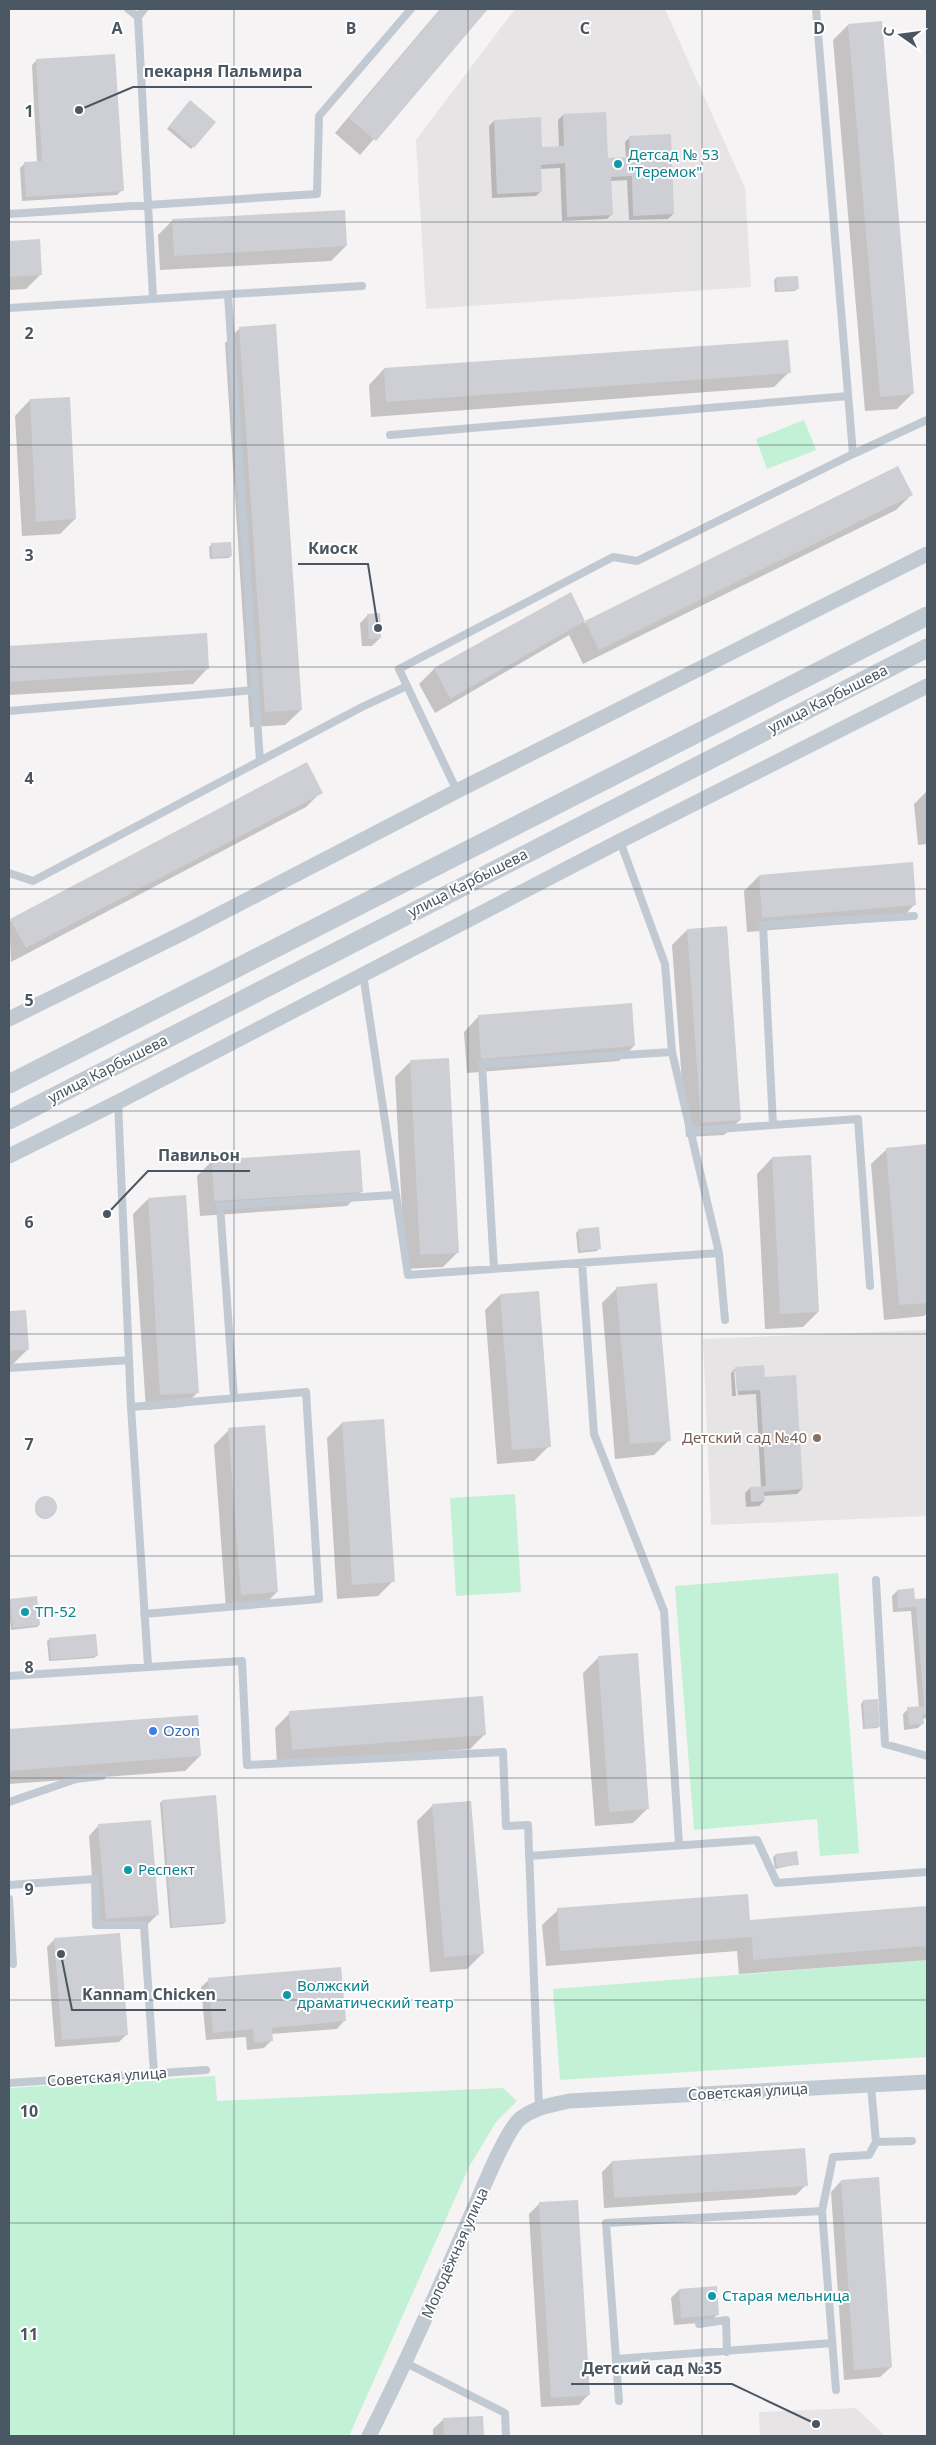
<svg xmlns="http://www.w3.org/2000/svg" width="936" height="2445" viewBox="0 0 936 2445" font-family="'Noto Sans',sans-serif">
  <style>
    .education { fill: #e6e4e5 }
    .green { fill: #c3f1d5 }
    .shadow { fill: #0003 }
    .building { fill: #cdcfd5 }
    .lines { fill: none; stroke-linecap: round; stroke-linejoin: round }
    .service { stroke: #c1cad2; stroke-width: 8 }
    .minor { stroke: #c1cad2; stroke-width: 15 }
    .tertiary { stroke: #c1cad2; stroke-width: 19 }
    .grid { fill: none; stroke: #4a5661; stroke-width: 1; stroke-opacity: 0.55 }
    .culture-dot { fill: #0f9aa8; stroke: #fff; stroke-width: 2 }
    .education-dot { fill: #8d6e63; stroke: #fff; stroke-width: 2 }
    .shop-dot { fill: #3f7fe0; stroke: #fff; stroke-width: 2 }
    .labels { text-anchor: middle; stroke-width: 4; stroke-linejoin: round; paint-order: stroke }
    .culture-label { font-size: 15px; fill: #0d838f; stroke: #fff; text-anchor: start }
    .street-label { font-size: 15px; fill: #4a5661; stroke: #fff }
    .education-label { font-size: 15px; fill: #785e54; stroke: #fff; text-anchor: end }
    .shop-label { font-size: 15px; fill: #366cbe; stroke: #fff; text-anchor: start }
    .grid-label { font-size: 16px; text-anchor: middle; font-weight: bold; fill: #4a5661; stroke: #fff; stroke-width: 4; stroke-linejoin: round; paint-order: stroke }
    .leader { fill: none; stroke: #4a5661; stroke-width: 2 }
    .callout-dot { fill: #4a5661; stroke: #fff; stroke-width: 2 }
    .callout-label { font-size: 16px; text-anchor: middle; font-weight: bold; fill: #4a5661; stroke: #fff; stroke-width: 4; stroke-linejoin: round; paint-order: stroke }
  </style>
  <rect width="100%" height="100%" fill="#f5f3f3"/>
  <!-- education -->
  <path class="education" d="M515,9H665L745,188L751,287L426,309L416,140Z
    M926,1330L927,1516L711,1525L703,1339Z
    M856,2408L885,2436H760L759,2412Z"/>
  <!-- green -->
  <path class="green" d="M804,420L816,450L767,469L756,439Z
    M515,1494L521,1592L456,1596L450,1498Z
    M838,1573L859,1853L820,1856L817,1819L694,1830L675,1586Z
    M927,1960V2057L560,2080L553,1989Z
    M215,2076L217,2101L503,2088L517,2101L496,2122L469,2167L349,2436H9V2088Z"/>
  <!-- shadow -->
  <path class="shadow" d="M440,9H486L360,155L335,133Z
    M848,25L912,394L897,409L865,411L833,40Z
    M37,60L122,190L117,195L22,201L20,168L25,163H37L32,65Z
    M190,102L214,123L191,149L167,129Z
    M563,115L607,159L626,158L625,142L630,137L673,214L668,219L629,220L627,180L610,181L612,214L607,219L562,221L560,168L540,169L541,191L536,196L492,198L489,126L494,121L541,149L559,148L558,120Z
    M173,220L346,246L331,261L160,270L158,235Z
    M39,240L41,274L26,289L9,290V242Z
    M776,278L797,289L795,291L775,292L774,280Z
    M240,328L301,710L285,725L250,727L225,343Z
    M384,369L789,372L774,387L371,417L369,385Z
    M30,400L75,519L60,534L22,536L15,416Z
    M898,468L911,495L896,510L583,664L569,635L435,713L419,684L434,669L570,594L584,623Z
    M230,543L231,555L229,558L210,559L209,547L211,545Z
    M368,615L380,638L372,646H362L360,623Z
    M206,635L208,668L193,684L9,695V647Z
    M306,764L321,792L306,807L11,962L9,919L10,921Z
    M927,791V844L918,845L914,804Z
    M759,876L915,904L900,920L747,932L744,891Z
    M687,930L740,1120L724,1135L686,1137L672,945Z
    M479,1016L634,1046L619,1061L467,1073L464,1032Z
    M410,1062L458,1252L443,1267L405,1269L395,1077Z
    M927,1145V1313L924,1316L884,1320L871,1164L887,1149Z
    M809,1157L818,1312L803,1327L765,1329L757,1174L772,1158Z
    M212,1161L362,1191L347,1206L200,1216L197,1176Z
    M148,1199L198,1392L183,1407L146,1410L133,1214Z
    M579,1230L599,1248L597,1251L578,1253L576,1233Z
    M617,1288L669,1440L654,1455L615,1459L602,1303Z
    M537,1292L549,1446L534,1461L497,1464L485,1310L500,1295Z
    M25,1311L28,1349L13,1364L9,1365V1312Z
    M736,1368L764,1378L802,1489L797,1494L763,1496L764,1501L759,1506L746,1507L745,1493L750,1488L761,1487L756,1394L738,1395L737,1371H734L736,1396H732L731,1373Z
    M342,1423L393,1581L378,1596L337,1599L327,1438Z
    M229,1430L277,1592L262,1607L226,1609L214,1445Z
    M35 1509a10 10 0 1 1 20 0a10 10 0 1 1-20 0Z
    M897,1591L914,1600L927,1599V1718L922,1719L923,1723L918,1728L904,1730L903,1714L908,1709L919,1708L911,1611L893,1612L892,1596Z
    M10,1600L39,1625L37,1627L11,1630L9,1609Z
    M50,1639L97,1655L94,1658L49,1661L47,1641Z
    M598,1658L648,1808L633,1823L595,1826L583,1673Z
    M863,1701L879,1726L877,1728L863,1729L861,1704Z
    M290,1713L485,1734L470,1749L277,1765L275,1728Z
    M197,1716L200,1756L185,1771L9,1784V1730Z
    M162,1801L225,1922L223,1924L170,1928L160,1803Z
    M432,1806L482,1954L467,1969L430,1972L417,1821Z
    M99,1825L157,1915L147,1925L96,1929L89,1836Z
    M775,1855L797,1864L775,1869L773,1857Z
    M927,1907V1960L739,1974L737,1951L546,1966L542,1925L558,1910L749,1921Z
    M55,1939L127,2034L119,2042L55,2047L47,1947Z
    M209,1980L344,2021L337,2029L271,2034L272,2040L264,2048L247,2050L246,2037L206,2040L201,1987Z
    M612,2162L806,2185L796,2195L604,2208L602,2172Z
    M841,2181L891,2367L880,2377L844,2380L831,2192Z
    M540,2203L589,2394L579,2405L541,2407L529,2214Z
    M679,2290L718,2314L710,2322L674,2325L671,2298Z
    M482,2417L483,2436H433V2429L444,2419Z"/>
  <!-- building -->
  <path class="building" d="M441,9H488L376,141L349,118Z
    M882,21L914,394L880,397L848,24Z
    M115,54L124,191L26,197L24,162L42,161L36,59Z
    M190,100L216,122L194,148L169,126Z
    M606,112L608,158L630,157L629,136L671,134L674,214L633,216L632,176L611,177L613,215L567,217L565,163L541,165L542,192L497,194L494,120L541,117L542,147L564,146L563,114Z
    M345,210L347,246L174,256L172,219Z
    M40,239L42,275L9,277V241Z
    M798,276L799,289L777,291L776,277Z
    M276,324L302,710L265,712L239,327Z
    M788,340L791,373L386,402L384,368Z
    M70,397L76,519L36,522L30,399Z
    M898,466L913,495L599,650L585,621Z
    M231,542L232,556L212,558L211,543Z
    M571,592L585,621L450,699L434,668Z
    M380,613L381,638L369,639L367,614Z
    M207,633L209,669L9,682V646Z
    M307,762L323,793L26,948L10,919Z
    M913,862L916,905L762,918L759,875Z
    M727,926L741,1120L701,1123L687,929Z
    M632,1003L635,1046L481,1059L478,1015Z
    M449,1058L459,1253L420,1255L410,1060Z
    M927,1144V1303L899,1305L886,1148Z
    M360,1150L363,1192L214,1201L212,1160Z
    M811,1155L819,1312L780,1314L772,1157Z
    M186,1195L199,1393L160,1395L148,1198Z
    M599,1227L601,1249L580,1251L578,1229Z
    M657,1283L671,1441L630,1444L616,1287Z
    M539,1291L551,1447L512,1450L500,1294Z
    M26,1310L29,1350L9,1351V1311Z
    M764,1365L765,1377L796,1375L803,1489L764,1492L765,1501L751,1502L750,1487L766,1486L760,1390L737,1391L735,1367Z
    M384,1419L395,1582L352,1585L342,1422Z
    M265,1425L278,1592L241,1595L228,1428Z
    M35 1507a11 11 0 1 1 22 0a11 11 0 1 1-22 0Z
    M914,1588L915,1599L927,1598V1714L923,1715L924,1724L909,1725L907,1707L924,1706L916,1607L898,1608L897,1590Z
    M37,1596L40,1625L13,1628L10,1599Z
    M96,1634L98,1656L51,1660L49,1638Z
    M638,1653L649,1809L609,1812L598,1656Z
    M483,1696L486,1735L292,1750L289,1711Z
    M878,1699L880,1727L865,1728L863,1700Z
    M198,1715L201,1756L9,1771V1729Z
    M216,1795L226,1922L172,1927L162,1800Z
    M471,1801L484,1954L444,1957L432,1804Z
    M151,1820L159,1915L106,1919L98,1824Z
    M797,1851L799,1865L777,1867L775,1854Z
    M748,1894L750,1920L927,1906V1946L753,1960L752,1937L560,1951L557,1908Z
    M120,1933L128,2035L62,2040L54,1938Z
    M341,1967L346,2021L272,2028L273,2041L254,2043L253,2029L213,2033L208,1978Z
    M805,2148L808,2186L614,2198L612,2161Z
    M879,2177L892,2367L854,2370L841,2180Z
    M578,2200L590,2395L551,2398L539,2202Z
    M717,2286L719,2315L681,2318L679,2289Z
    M483,2416L484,2436H444L443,2418Z"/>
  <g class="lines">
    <!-- service -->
    <path class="service" d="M128,9L138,17L153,298
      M138,17L144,9
      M9,214L317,194L319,116L411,9
      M228,295L255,690
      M9,308L362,286
      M390,435L848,396
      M853,454L927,420
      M407,686L399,669L613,557L637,561L853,454L816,9
      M9,711L255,690L260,761
      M620,841L665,964L672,1052L719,1253L725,1320
      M9,873L33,881L362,707L407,686L457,791
      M363,974L408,1275L719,1253
      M118,1102L129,1360
      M773,1125L763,925L914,916
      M690,1131L858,1119L870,1286
      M582,1263L594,1434L664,1611L679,1845
      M494,1269L482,1064L672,1052
      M9,1368L129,1360L131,1407L148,1665
      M234,1398L220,1206L394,1195
      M131,1407L306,1392L319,1599L144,1614
      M876,1580L885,1744L927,1756
      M9,1676L242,1661L247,1765L503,1752L506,1826L528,1825L539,2108
      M9,1802L76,1779L102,1776
      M529,1856L757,1840L777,1883L927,1872
      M9,1885L95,1879L96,1925H144L154,2074
      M9,1899L13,1964
      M9,2083L206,2070
      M876,2142L912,2141
      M699,2324L726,2320L727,2352
      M616,2359L832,2343
      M406,2363L505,2413L506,2436
      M836,2390L822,2211L833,2157L869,2155L876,2142L871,2086
      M619,2401L606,2223L822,2211"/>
    <!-- minor -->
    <path class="minor" d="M9,1019L183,933L457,791L927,554
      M9,1156L118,1102L620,841L927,686
      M369,2436C406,2363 439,2288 472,2213C481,2193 506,2130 520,2119C534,2107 553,2105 569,2101L927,2082"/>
    <!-- tertiary -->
    <path class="tertiary" d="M9,1084L927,616
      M9,1120L927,648"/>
  </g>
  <!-- grid -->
  <path class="grid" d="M234,9V2436M468,9V2436M702,9V2436M9,222H927M9,445H927M9,667H927M9,889H927M9,1111H927M9,1334H927M9,1556H927M9,1778H927M9,2000H927M9,2223H927"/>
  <!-- markers -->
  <g class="culture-dot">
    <circle cx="618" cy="164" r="5"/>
    <circle cx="25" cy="1612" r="5"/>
    <circle cx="128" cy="1870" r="5"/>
    <circle cx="287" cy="1995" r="5"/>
    <circle cx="712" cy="2296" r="5"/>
  </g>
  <circle class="education-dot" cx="817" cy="1438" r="5"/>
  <circle class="shop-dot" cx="153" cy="1731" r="5"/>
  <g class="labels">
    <!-- culture labels -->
    <g class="culture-label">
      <text x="628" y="160">Детсад № 53<tspan x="628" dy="17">"Теремок"</tspan></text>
      <text x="35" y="1617">ТП-52</text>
      <text x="138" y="1875">Респект</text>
      <text x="297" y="1991">Волжский<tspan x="297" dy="17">драматический театр</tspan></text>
      <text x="722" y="2301">Старая мельница</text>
    </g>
    <!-- street labels -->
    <g class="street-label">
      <text transform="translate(828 699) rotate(-27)" y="5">улица Карбышева</text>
      <text transform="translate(468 883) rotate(-27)" y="5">улица Карбышева</text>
      <text transform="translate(108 1069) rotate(-27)" y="5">улица Карбышева</text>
      <text transform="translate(107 2077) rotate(-4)" y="5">Советская улица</text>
      <text transform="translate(748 2092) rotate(-3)" y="5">Советская улица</text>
      <text transform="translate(455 2253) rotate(-66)" y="5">Молодёжная улица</text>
    </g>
    <!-- education labels -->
    <g class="education-label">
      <text x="807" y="1443">Детский сад №40</text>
    </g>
    <!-- shop labels -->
    <g class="shop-label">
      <text x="163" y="1736">Ozon</text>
    </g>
  </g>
  <g class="grid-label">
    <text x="117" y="34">A</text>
    <text x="351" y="34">B</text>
    <text x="585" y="34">C</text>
    <text x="819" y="34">D</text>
    <text x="29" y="117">1</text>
    <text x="29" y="339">2</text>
    <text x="29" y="561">3</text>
    <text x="29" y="784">4</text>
    <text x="29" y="1006">5</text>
    <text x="29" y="1228">6</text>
    <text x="29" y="1450">7</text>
    <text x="29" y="1673">8</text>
    <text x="29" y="1895">9</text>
    <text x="29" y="2117">10</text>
    <text x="29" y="2340">11</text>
  </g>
  <!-- callouts -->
  <path class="leader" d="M79 110L133 87H312M378 628L368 564H298M107 1214L148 1171H250M61 1954L72 2010H226M816 2424L732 2384H571"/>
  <g class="callout-dot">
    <circle cx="79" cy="110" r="5"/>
    <circle cx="378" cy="628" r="5"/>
    <circle cx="107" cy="1214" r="5"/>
    <circle cx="61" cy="1954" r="5"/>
    <circle cx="816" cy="2424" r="5"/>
  </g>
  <g class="callout-label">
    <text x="223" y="77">пекарня Пальмира</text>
    <text x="333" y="554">Киоск</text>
    <text x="199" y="1161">Павильон</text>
    <text x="149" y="2000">Kannam Chicken</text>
    <text x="652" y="2374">Детский сад №35</text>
  </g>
  <!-- border -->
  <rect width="936" height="2445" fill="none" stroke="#4a5661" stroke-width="20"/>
  <!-- north arrow -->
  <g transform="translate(901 35) rotate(284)" stroke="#ffffff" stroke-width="4" paint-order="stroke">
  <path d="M0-4L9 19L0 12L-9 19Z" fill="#4a5661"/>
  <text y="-8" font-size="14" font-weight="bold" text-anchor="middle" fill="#4a5661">С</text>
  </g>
</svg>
